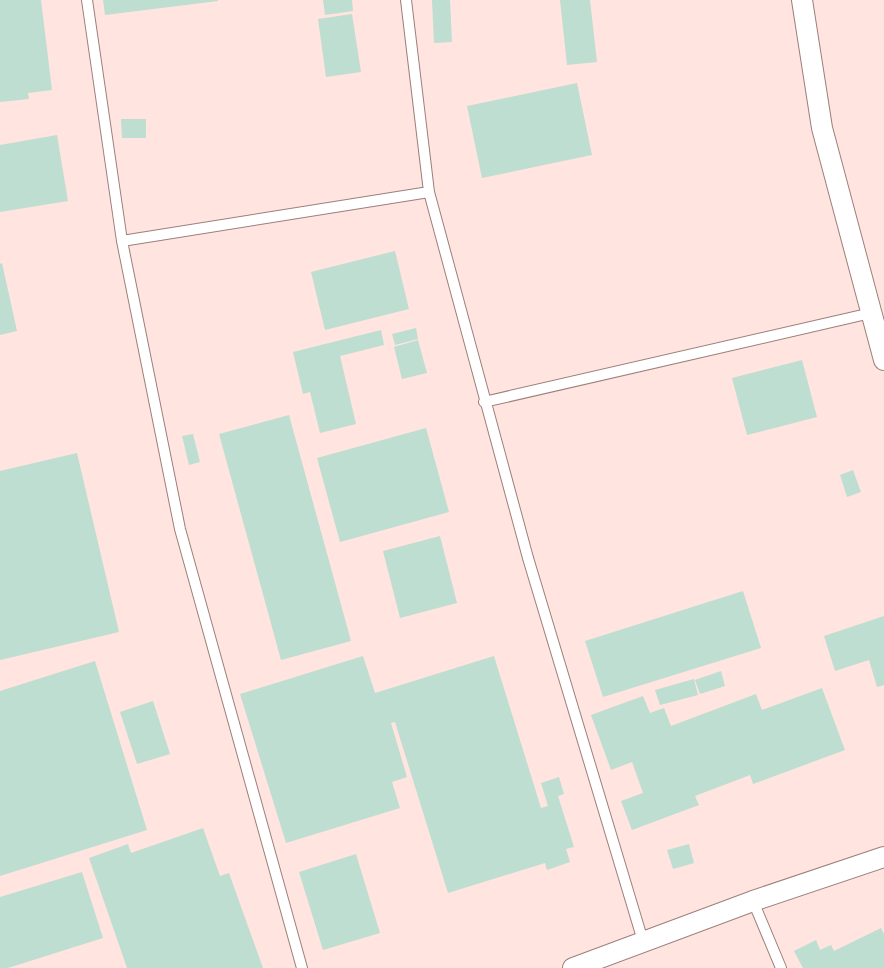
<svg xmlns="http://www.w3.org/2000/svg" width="884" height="968" viewBox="0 0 884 968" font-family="Lato,sans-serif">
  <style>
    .building { fill: #beded1 }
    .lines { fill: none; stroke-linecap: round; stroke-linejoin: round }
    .service-casing { stroke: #9c7f7a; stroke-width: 12 }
    .minor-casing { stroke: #9c7f7a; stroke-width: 22 }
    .service { stroke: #fff; stroke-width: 10 }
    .minor { stroke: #fff; stroke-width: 20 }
  </style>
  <rect width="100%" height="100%" fill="#ffe4df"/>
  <!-- building -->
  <path class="building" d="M0,0H41L52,90L28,93L29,99L0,102Z
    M103,0H218V1L105,15Z
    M323,0H352L353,11L325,15Z
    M432,0H450L452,42L434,43Z
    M560,0H590L597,62L567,65Z
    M352,14L361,72L326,77L318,19Z
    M577,83L592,155L482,178L467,106Z
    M121,119H146V138H122Z
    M57,135L68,201L0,212V145Z
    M395,251L409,309L325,330L311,272Z
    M2,263L17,331L0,335V264Z
    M416,328L418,339L395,345L392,334Z
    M381,330L384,345L340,356L356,424L320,433L310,392L303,394L293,352Z
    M418,340L427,373L402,379L394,347Z
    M802,360L817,417L747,435L732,378Z
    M289,415L351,641L281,660L219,434Z
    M426,428L449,512L340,542L317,458Z
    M193,434L200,462L189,465L182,436Z
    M77,453L119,632L0,660V471Z
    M853,470L861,492L847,497L840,475Z
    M440,536L457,603L400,618L383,551Z
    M743,591L761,648L603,697L585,641Z
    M884,616V685L877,687L869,660L835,671L824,636Z
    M363,656L375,693L494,656L541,808L548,806L541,783L559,777L564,794L558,796L574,847L566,849L570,862L547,870L545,863L448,893L395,722L391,723L407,777L392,782L400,808L286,843L240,694Z
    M95,661L147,830L0,876V691Z
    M721,671L725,686L700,694L695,680Z
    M694,679L698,695L660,705L655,690Z
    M822,688L845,750L753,784L750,775L695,796L699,805L632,830L621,801L643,793L632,762L611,770L591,715L643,696L650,713L664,708L671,726L756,694L762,710Z
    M153,701L170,754L137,764L120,712Z
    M203,828L220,876L229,873L263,968H127L89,858L128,844L131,853Z
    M689,844L694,863L673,869L667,850Z
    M356,854L380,933L323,950L299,872Z
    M82,872L103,938L8,968H0V897Z
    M881,928L884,934V968H803L794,951L816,940L820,950L831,945L834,951Z"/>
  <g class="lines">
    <defs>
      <path id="service" d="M87,0L122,241L180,529L302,968
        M406,0L429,192L528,558L643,941
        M122,241L429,192
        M484,402L871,313
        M753,901L781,968"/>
      <path id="minor" d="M802,0L822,128L884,360
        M573,968L753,901L884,857"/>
    </defs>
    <!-- service casing -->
    <use href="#service" class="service-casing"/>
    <!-- minor casing -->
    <use href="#minor" class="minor-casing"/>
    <!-- service -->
    <use href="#service" class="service"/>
    <!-- minor -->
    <use href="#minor" class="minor"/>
  </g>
</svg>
